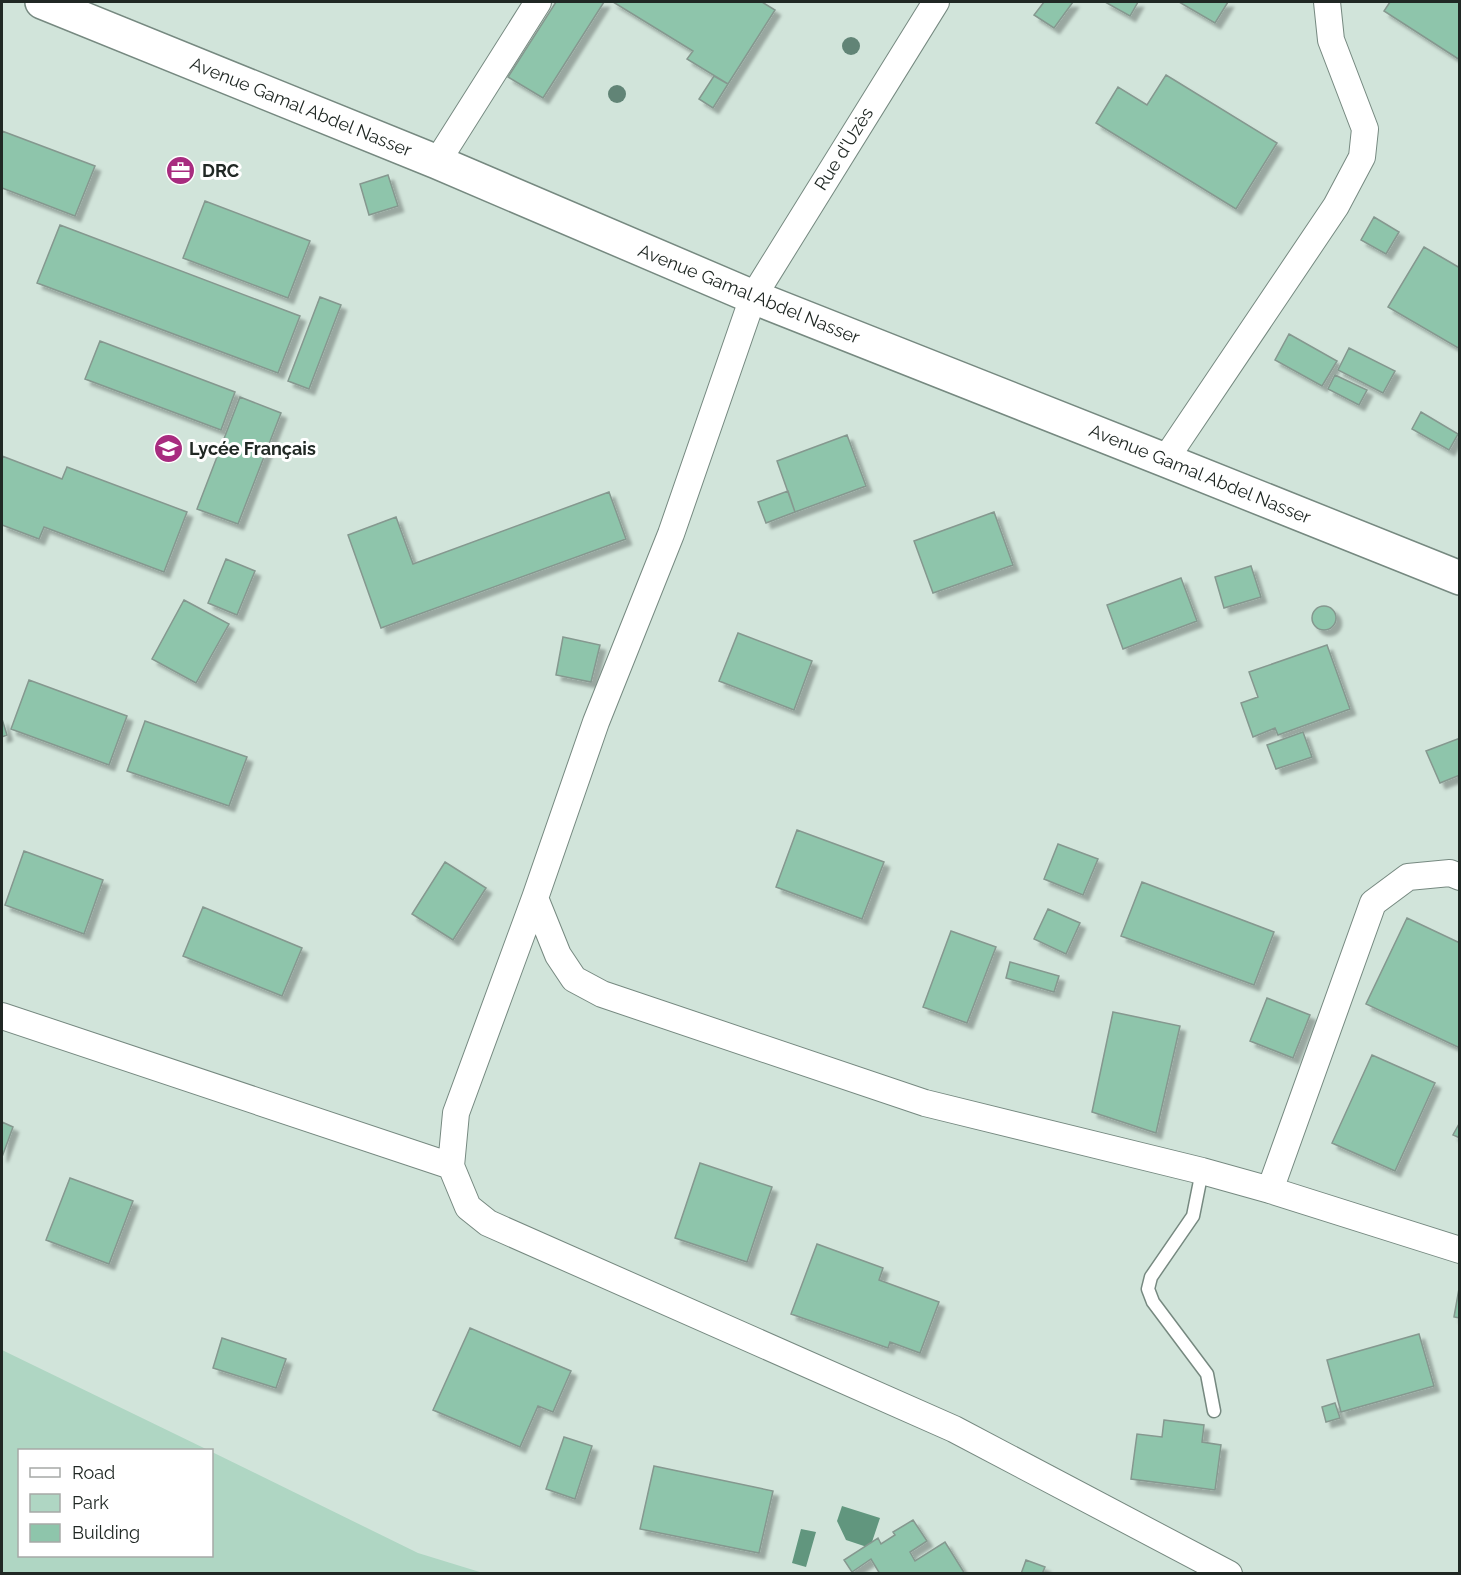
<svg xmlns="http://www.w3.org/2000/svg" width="1461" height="1575" viewBox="0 0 1461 1575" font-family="Raleway,sans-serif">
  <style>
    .green { fill: #afd6c3 }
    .water { fill: #61967e }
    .building { fill: #8ec5ab; stroke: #85988f; stroke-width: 1.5; filter: url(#shadow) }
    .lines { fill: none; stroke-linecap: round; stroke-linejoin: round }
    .lane-casing { stroke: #768980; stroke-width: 15 }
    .street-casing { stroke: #768980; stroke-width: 28 }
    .secondary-casing { stroke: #768980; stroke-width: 36 }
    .lane { stroke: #fff; stroke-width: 12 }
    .street { stroke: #fff; stroke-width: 26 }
    .secondary { stroke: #fff; stroke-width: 33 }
    .tree { fill: #618476 }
    .labels { text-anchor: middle; stroke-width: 6; stroke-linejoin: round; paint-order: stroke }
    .street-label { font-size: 18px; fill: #202824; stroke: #fff }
    .poi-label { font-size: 18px; font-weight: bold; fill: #202824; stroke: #fff; text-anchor: start }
  </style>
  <defs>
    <filter id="shadow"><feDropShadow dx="5.5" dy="5.5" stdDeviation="1.5" flood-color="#0004"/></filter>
  </defs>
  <rect width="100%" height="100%" fill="#d1e4da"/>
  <!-- green -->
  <path class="green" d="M2,1350L208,1450H20V1556H212V1452L418,1553L483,1573H2Z"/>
  <!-- water -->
  <path class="water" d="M842,1506L880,1518L870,1548L846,1540L837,1521Z
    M801,1529L816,1532L806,1567L792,1563Z"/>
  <!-- building -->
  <path class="building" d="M556,2H604L543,98L508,77Z
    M613,2H762L775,10L728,84L687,59L693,51Z
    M1044,2H1073L1054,28L1034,15Z
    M1105,2H1138L1130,16Z
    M1179,2H1228L1215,23Z
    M1390,2H1460V60L1384,11Z
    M1166,75L1277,143L1236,209L1096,123L1118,87L1147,105Z
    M714,76L728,84L713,108L699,99Z
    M2,131L95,166L75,216L2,188Z
    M388,175L398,206L369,215L360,184Z
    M205,201L310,241L288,298L183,258Z
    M1374,217L1399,232L1386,254L1361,240Z
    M60,225L300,316L278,373L37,283Z
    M1424,247L1460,268V349L1388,307Z
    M320,297L341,305L309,389L288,381Z
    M1289,334L1337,361L1322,386L1275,360Z
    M100,341L235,392L221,430L85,379Z
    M1349,348L1395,371L1383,393L1338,370Z
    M1335,375L1367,390L1359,405L1328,389Z
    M240,397L281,413L238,524L197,509Z
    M1421,412L1458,434L1449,450L1412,429Z
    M847,435L866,486L795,512L777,461Z
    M2,456L62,479L67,467L187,512L164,572L44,527L39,539L2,525Z
    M788,491L795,512L766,523L758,502Z
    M609,492L626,539L381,628L348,535L396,517L413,564Z
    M994,512L1013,565L933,593L914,541Z
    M226,559L255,571L237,615L208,603Z
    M1251,566L1261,597L1224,608L1215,577Z
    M1181,578L1197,621L1123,649L1107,605Z
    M184,600L229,624L196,683L152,659Z
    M1312 618a12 12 0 1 1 24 0a12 12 0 1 1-24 0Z
    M738,633L812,661L794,710L719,681Z
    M563,637L600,645L591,682L556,675Z
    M1327,645L1350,709L1278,735L1275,728L1253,737L1241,703L1258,697L1249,672Z
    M29,680L127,716L109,765L11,729Z
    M2,719L7,735L2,737Z
    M145,721L247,757L229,806L127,771Z
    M1303,732L1312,757L1276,769L1267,745Z
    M1460,738V775L1440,783L1426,751Z
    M797,830L884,862L862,919L776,887Z
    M1058,844L1098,859L1083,895L1044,879Z
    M24,851L103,880L84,934L5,905Z
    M445,862L486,888L453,940L412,914Z
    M1142,882L1274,932L1254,985L1121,936Z
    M203,907L302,948L282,996L183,956Z
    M1048,909L1080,923L1066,954L1034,939Z
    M1407,918L1460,943V1048L1366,1004Z
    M951,931L996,947L967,1023L923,1007Z
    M1010,962L1059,976L1054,992L1006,978Z
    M1267,998L1310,1015L1293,1058L1250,1041Z
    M1113,1012L1180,1026L1156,1133L1092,1112Z
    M1372,1055L1435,1083L1395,1171L1332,1143Z
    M2,1122L13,1127L2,1157Z
    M1460,1122V1138L1453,1135Z
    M700,1163L772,1187L747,1262L675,1238Z
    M70,1178L133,1201L109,1264L46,1240Z
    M817,1244L883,1268L879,1280L939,1302L920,1353L890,1342L888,1348L791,1314Z
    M1460,1283V1318L1454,1317Z
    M470,1328L571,1371L553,1412L538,1406L520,1447L433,1410Z
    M1419,1334L1434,1386L1341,1412L1327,1360Z
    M222,1338L286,1359L276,1388L213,1368Z
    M1335,1403L1340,1418L1326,1422L1322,1407Z
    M1164,1420L1204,1425L1202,1442L1221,1445L1215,1490L1131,1479L1137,1434L1162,1437Z
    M564,1437L592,1446L575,1499L546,1489Z
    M654,1466L773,1491L759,1553L640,1529Z
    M913,1520L927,1541L910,1552L915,1561L945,1542L965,1574H880L871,1559L852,1572L844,1560L878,1538L881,1544L895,1535L893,1532Z
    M1026,1560L1045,1567L1042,1574H1021Z"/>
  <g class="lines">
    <defs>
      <path id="lane" d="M1202,1171L1193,1216L1151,1277L1148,1289L1153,1302L1207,1374L1214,1411"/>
      <path id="street" d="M437,162L538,2
        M1165,460L1336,206L1362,157L1365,129L1331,40L1327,2
        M535,898L558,955L574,979L602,994L925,1103L1202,1171L1270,1190L1460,1250
        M2,1016L451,1166L468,1207L488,1223L954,1429L1229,1574
        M451,1166L456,1113L535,898L596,722L671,534L753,297L936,2
        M1270,1190L1373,903L1408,877L1450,873L1460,877"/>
      <path id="secondary" d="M42,2L437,162L753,297L1165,460L1460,578"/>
    </defs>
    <!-- lane casing -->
    <use href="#lane" class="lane-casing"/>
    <!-- street casing -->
    <use href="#street" class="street-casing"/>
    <!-- secondary casing -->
    <use href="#secondary" class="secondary-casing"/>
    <!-- lane -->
    <use href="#lane" class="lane"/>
    <!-- street -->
    <use href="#street" class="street"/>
    <!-- secondary -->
    <use href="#secondary" class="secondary"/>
  </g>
  <!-- trees -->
  <g class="tree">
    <circle cx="851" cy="46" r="9"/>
    <circle cx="617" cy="94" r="9"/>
  </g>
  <!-- icons -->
  <defs>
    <symbol id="office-disc" viewBox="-11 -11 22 22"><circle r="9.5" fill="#a82c7f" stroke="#fff"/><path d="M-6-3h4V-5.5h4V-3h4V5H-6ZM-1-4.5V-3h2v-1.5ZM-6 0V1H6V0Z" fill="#fff"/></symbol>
    <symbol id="school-disc" viewBox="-11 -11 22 22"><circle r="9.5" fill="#a82c7f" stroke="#fff"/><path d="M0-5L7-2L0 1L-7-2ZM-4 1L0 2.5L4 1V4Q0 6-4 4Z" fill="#fff"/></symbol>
  </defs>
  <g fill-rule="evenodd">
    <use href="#office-disc" x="164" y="154" width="33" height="33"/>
    <use href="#school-disc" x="152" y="432" width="33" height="33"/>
  </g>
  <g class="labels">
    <!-- street labels -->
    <g class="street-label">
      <text transform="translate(301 107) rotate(22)" y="6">Avenue Gamal Abdel Nasser</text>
      <text transform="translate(844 149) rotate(-58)" y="6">Rue d'Uzès</text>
      <text transform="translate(749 294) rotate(22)" y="6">Avenue Gamal Abdel Nasser</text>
      <text transform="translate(1200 474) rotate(22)" y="6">Avenue Gamal Abdel Nasser</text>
    </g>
    <!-- poi labels -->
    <g class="poi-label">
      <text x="202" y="177">DRC</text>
      <text x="189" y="455">Lycée Français</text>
    </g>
  </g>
  <!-- border -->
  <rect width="1461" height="1575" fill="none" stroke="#202824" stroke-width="6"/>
  <!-- legend -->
  <rect x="18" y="1449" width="195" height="108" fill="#ffffff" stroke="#a6a9a7" stroke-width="1.5"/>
  <rect x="30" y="1468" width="30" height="9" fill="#ffffff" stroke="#a6a9a7" stroke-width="1.5"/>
  <text x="72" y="1479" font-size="18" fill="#202824">Road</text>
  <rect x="30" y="1494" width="30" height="18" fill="#afd6c3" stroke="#a6a9a7" stroke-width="1.5"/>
  <text x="72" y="1509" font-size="18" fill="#202824">Park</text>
  <rect x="30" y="1524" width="30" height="18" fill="#8ec5ab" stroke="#a6a9a7" stroke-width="1.5"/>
  <text x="72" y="1539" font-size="18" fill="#202824">Building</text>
</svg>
